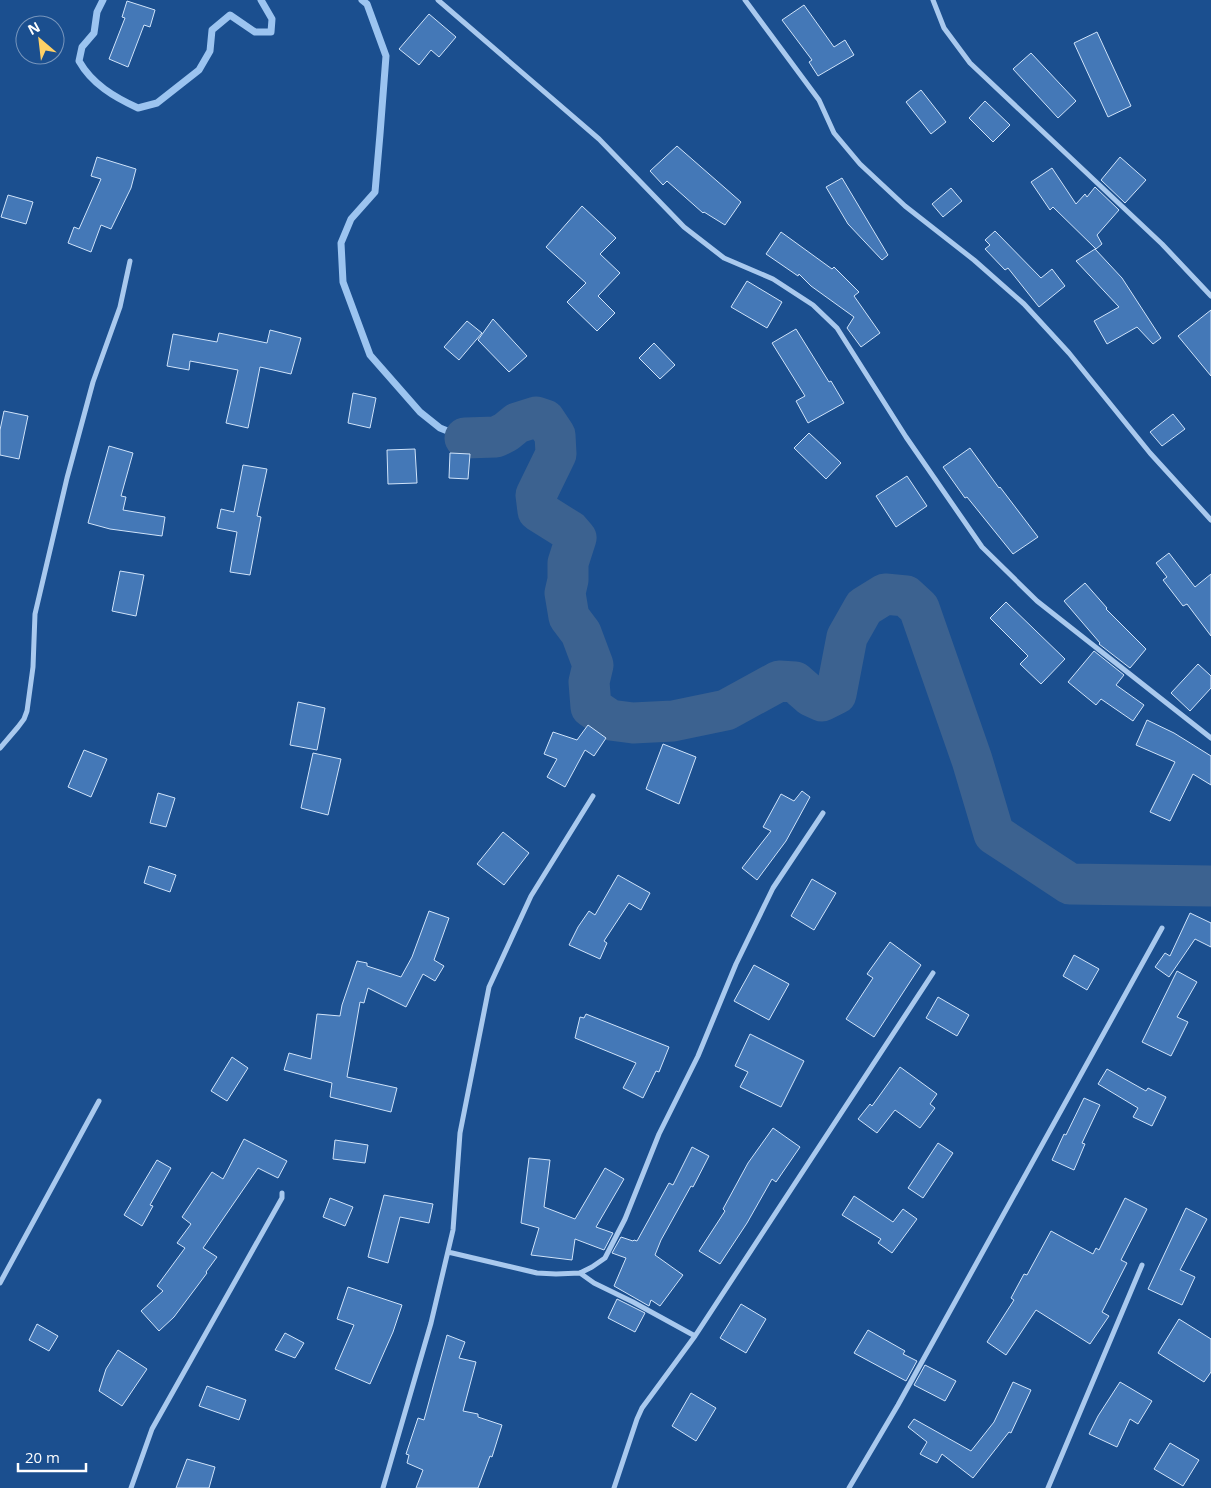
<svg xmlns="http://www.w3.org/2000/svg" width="1211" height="1488" viewBox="0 0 1211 1488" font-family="'Open Sans',sans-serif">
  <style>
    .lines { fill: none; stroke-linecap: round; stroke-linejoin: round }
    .stream { stroke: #9cc4f0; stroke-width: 7 }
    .river { stroke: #3c6290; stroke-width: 41 }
    .building { fill: #4478b7; stroke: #cfe3fa }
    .street { stroke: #a9c9ee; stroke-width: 5 }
  </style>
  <rect width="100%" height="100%" fill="#1b4f8f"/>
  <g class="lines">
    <!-- stream -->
    <path class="stream" d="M103,0L97,12L94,33L82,47L79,61C92,84 114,97 138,108L157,103L199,70L210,51L212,30L230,15L255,32H271L272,19L261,0
      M362,0L367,4L386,56L380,134L375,192L351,219L341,243L343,282L370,355L420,412L440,428L465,438"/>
    <!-- river -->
    <path class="river" d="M465,438L496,437L506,432L517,423L536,417L545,420L555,435L556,454L536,495L538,511L570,531L576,538L568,563V580L565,593L569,617L581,633L593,665L589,682L591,707L610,720L633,723L673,721L726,710L779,681L795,682L811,696L822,701L836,694L847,637L864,607L885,594L906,596L919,608L972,760L994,834L1070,884L1211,886"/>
  </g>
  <!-- building -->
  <path class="building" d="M127,1L155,10L150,27L144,25L128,67L109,59L125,18L122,17Z
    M804,5L834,47L845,40L854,55L818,76L809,62L812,60L782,20Z
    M429,14L456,37L439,57L431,50L419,65L399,49Z
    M1097,32L1131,106L1108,117L1074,43Z
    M1031,53L1076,101L1058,118L1013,69Z
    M921,90L946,122L931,134L906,102Z
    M985,101L1010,125L993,142L969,118Z
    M677,146L741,202L725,225L704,212L703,213L667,181L663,185L650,171Z
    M97,157L136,169L131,188L111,229L101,225L91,252L68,243L74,227L79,229L101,179L91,176Z
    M1120,157L1146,180L1125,203L1101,180Z
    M1052,168L1076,204L1085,194L1087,197L1095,187L1119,210L1097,235L1102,244L1096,249L1053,207L1050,210L1031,182Z
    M842,178L888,255L882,260L848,224L826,187Z
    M951,188L962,201L943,217L932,204Z
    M8,195L33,202L26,224L1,217Z
    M582,206L616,238L600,254L620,273L598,296L615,313L597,331L567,302L586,283L546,247Z
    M995,231L1041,278L1052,269L1065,286L1039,307L1008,268L1005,270L985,249L990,245L985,240Z
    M781,232L832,269L834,267L859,292L854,296L880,333L861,347L847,328L854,317L811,286L799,274L798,276L766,254Z
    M1095,249L1122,278L1161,338L1153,344L1137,327L1107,344L1094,321L1119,307L1076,261Z
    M747,281L782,302L767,328L731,307Z
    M1211,310V376L1178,336Z
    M493,319L527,356L509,372L478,340Z
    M467,321L482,333L459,360L444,347Z
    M796,329L829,382L831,381L844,403L808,423L796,401L805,396L772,343Z
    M270,330L301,338L291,374L260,367L248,428L226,423L238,370L190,361L189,370L167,366L173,334L217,342L219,333L267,343Z
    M654,343L675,365L660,379L639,358Z
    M353,393L376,398L370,428L348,423Z
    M4,411L28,416L19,459L0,455V430Z
    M1173,414L1185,429L1162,446L1150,432Z
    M809,433L841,463L826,479L794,448Z
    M109,446L133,453L121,496L126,497L123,510L165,517L162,536L110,529L88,523Z
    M970,448L999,488L1000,487L1038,537L1013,554L967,497L965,498L943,467Z
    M415,449L417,483L388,484L387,450Z
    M450,453L470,454L468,479L449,478Z
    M243,465L267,469L257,516L261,517L250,575L230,572L237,532L217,528L221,509L234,512Z
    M907,476L927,506L896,527L876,496Z
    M1169,553L1195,587L1211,574V636L1187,604L1183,606L1163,580L1167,577L1156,563Z
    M120,571L144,575L136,616L112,611Z
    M1085,583L1107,608L1106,609L1146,649L1130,668L1099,644L1100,643L1064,601Z
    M1006,602L1065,659L1041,684L1020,664L1028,656L990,618Z
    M1094,651L1124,675L1116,685L1144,705L1133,721L1101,699L1096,705L1068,682Z
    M1198,664L1211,676V688L1190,711L1171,693Z
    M298,702L325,708L317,750L290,745Z
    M1147,720L1174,733L1211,756V785L1193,774L1170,821L1150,812L1175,762L1136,745Z
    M588,725L606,738L594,756L585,750L565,787L547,777L557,759L544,754L553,732L577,740Z
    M663,744L696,757L679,804L646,789Z
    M84,750L107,759L91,797L68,787Z
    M313,753L341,759L328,815L301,808Z
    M802,791L810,797L786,841L757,880L742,868L771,831L763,827L781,794L794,801Z
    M158,793L175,798L166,827L150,823Z
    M503,832L529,853L504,885L477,864Z
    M149,866L176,875L170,892L144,883Z
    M618,875L650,893L641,910L629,903L604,941L607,943L600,959L569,945L578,927L589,911L595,915Z
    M812,879L836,893L814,930L791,916Z
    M429,911L449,918L434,960L444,966L435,981L423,974L406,1007L368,988L364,1003L360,1002L347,1077L397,1088L391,1112L330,1097L332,1083L284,1070L289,1053L311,1059L317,1014L340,1016L342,1005L357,961L367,963V966L401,977L412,957Z
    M1190,913L1211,923V947L1195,939L1169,977L1155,967L1165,953L1170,956Z
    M890,942L921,965L874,1037L846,1019L873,978L867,974Z
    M1074,955L1099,969L1087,990L1063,976Z
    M754,965L789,984L769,1020L734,1001Z
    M1177,971L1197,982L1177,1017L1188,1022L1171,1056L1142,1042Z
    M938,997L969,1015L957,1036L926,1018Z
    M586,1014L669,1047L659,1072L656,1071L643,1098L623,1088L636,1063L575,1038L580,1017L584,1018Z
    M750,1034L804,1061L781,1107L740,1087L748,1072L735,1066Z
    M232,1057L248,1068L227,1101L211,1091Z
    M900,1067L937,1094L930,1104L935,1108L920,1128L895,1110L877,1133L858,1119L870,1104L872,1106Z
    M1107,1069L1146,1091L1148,1088L1166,1097L1152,1126L1133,1117L1138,1108L1098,1084Z
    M1084,1098L1100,1105L1082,1143L1085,1144L1074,1170L1052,1160L1064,1134L1066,1135Z
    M773,1128L800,1147L776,1182L772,1179L747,1223L720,1264L699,1251L725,1211L723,1209L748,1163Z
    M244,1139L287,1161L278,1178L258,1168L203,1248L217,1257L206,1272L207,1273L174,1317L159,1331L141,1311L163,1291L157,1286L185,1248L177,1243L191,1224L182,1217L212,1172L223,1179Z
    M335,1140L368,1145L365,1163L333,1159Z
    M938,1143L953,1153L923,1198L908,1188Z
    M692,1147L709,1156L693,1187L691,1186L661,1240L655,1255L683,1275L660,1306L651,1300L649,1306L614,1286L626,1258L612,1253L621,1237L633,1241L634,1240L637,1241L669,1183L673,1185Z
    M529,1158L550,1160L544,1207L575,1219L605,1168L624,1179L596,1227L613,1233L604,1250L575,1239L572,1260L531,1255L539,1228L521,1223Z
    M157,1160L171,1168L150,1205L153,1206L142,1226L124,1215Z
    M384,1195L433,1204L429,1223L400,1217L388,1263L368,1257Z
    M854,1196L893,1222L903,1209L917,1219L892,1253L878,1243L881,1239L842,1215Z
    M330,1198L353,1207L345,1226L323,1217Z
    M1125,1198L1147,1209L1121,1260L1127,1263L1102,1312L1109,1316L1090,1344L1036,1310L1006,1355L987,1342L1014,1300L1011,1298L1024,1274L1027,1275L1051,1231L1093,1254L1096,1248L1099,1250Z
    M1186,1208L1207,1219L1180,1270L1195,1277L1182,1305L1148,1289Z
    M348,1287L402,1305L393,1332L370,1384L335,1369L354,1325L337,1319Z
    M617,1299L645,1313L635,1332L608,1318Z
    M741,1304L766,1319L746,1353L720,1338Z
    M1179,1319L1211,1339V1372L1204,1382L1158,1353Z
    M37,1324L58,1336L49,1351L29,1340Z
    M868,1330L905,1351L903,1354L917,1361L906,1381L854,1353Z
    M285,1333L304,1343L295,1358L275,1350Z
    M447,1335L465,1342L459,1358L476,1362L463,1411L478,1414V1417L502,1425L492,1457L490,1456L478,1488H416L423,1470L407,1463L409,1455L406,1454L418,1418L424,1420Z
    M118,1350L147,1369L122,1406L99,1391L106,1369Z
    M925,1365L956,1381L945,1401L914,1385Z
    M1013,1382L1031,1390L1011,1433L1009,1432L973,1478L942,1454L937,1463L920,1454L927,1442L908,1427L914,1419L971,1451L994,1422Z
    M1120,1382L1152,1401L1138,1424L1130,1419L1117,1447L1089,1434L1098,1416Z
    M207,1386L246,1400L239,1420L199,1406Z
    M691,1393L716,1408L696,1441L672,1426Z
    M1170,1443L1199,1460L1183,1486L1154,1469Z
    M187,1459L215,1467L209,1488H176Z"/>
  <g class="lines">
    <!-- street -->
    <path class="street" d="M438,0L599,139L684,227L724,258L773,279L813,305L837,328L906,437L982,547L1037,601L1211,738
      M745,0L819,100L834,133L860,164L905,206L974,260L1024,304L1069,353L1150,453L1211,520
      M933,0L944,28L970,63L1162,244L1211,296
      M0,748L18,727L24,719L27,711L33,667L35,614L67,478L93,382L120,307L130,261
      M448,1252L537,1273L556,1274L580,1273L592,1267L605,1258L625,1219L659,1134L698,1056L736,964L773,888L823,813
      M580,1273L594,1283L633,1302L695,1336
      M0,1283L99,1101
      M131,1488L152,1429L282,1198V1193
      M383,1488L431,1323L453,1230L460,1133L489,987L531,896L593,796
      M614,1488L637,1419L642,1408L695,1336L933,973
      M849,1488L898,1405L1162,928
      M1048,1488L1142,1265"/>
  </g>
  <!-- north arrow -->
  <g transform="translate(40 40) rotate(332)"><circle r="24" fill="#1b4f8f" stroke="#7695bc"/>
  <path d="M0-4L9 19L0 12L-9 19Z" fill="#ffd166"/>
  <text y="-8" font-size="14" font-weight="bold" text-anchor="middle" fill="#ffffff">N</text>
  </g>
  <!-- scale -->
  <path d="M18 1463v8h68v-8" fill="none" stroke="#ffffff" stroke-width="2.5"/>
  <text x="25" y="1463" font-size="15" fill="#ffffff" stroke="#1b4f8f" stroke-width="4" paint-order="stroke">20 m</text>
</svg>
